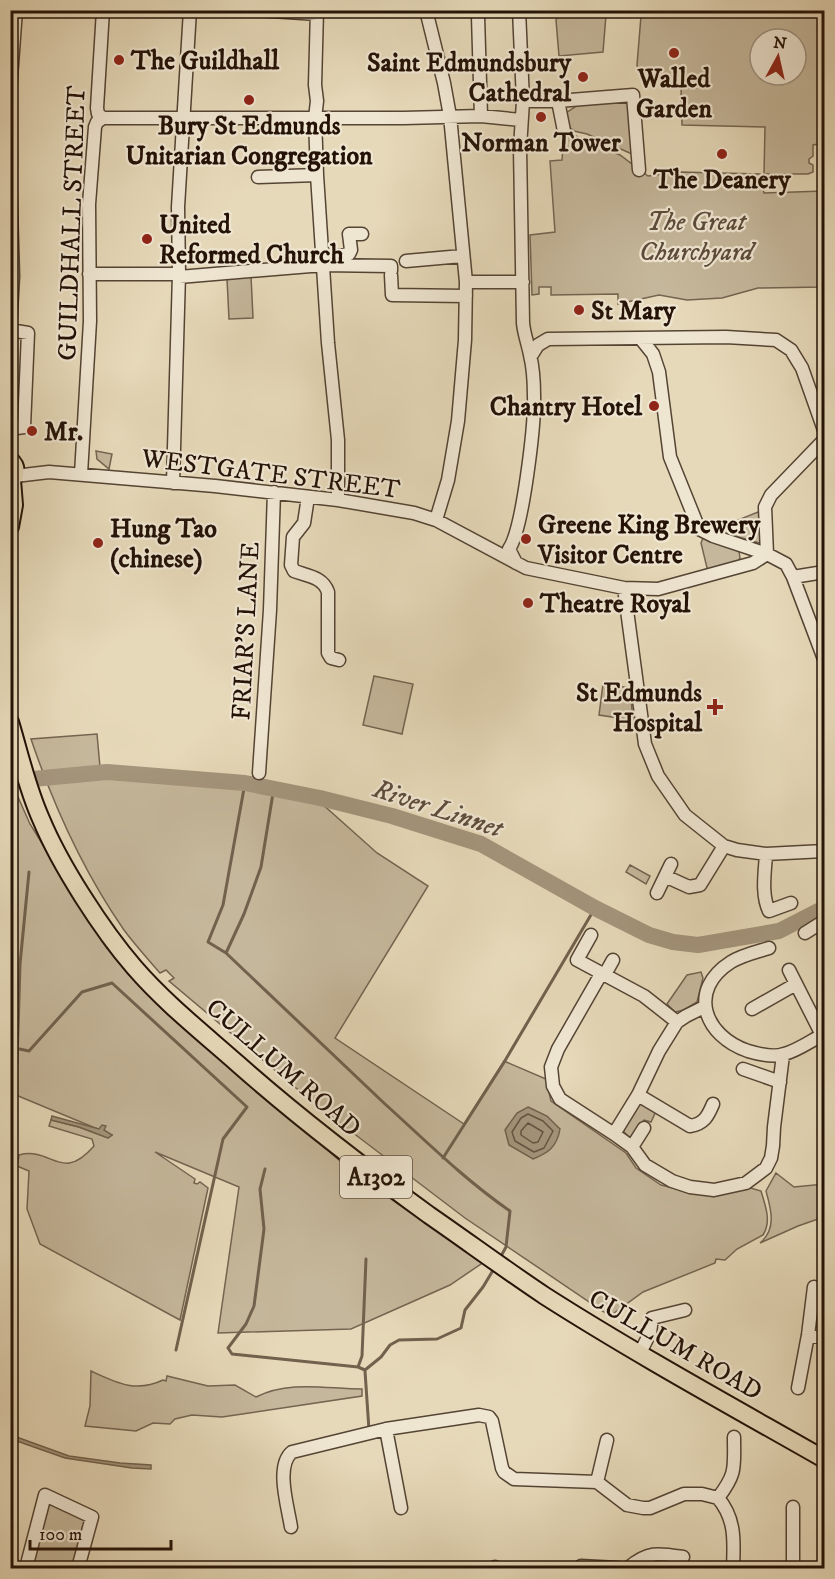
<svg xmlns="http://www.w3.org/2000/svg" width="835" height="1579" viewBox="0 0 835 1579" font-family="'IM FELL DW Pica',serif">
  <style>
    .green { fill: #c5b79b; stroke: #746451; stroke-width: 1.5; fill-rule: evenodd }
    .water { fill: #a4957c; stroke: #71614d; stroke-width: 1.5 }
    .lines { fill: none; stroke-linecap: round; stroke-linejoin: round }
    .shore { stroke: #645442; stroke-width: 1.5 }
    .stream { stroke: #71614d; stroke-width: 3 }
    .river { stroke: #a4957c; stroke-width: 16 }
    .minor-casing { stroke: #544434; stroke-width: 15 }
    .major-casing { stroke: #241207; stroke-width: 20 }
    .minor { stroke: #efe6d2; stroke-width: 12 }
    .major { stroke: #e6d9b9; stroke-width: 16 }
    .poi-dot { fill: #8f2418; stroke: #efe6d2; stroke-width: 2 }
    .labels { text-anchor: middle; stroke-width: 4.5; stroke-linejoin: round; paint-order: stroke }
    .shield { fill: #efe6d2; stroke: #615244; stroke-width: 1.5 }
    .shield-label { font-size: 24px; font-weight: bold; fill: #241207 }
    .poi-label { font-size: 26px; font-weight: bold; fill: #241207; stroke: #efe6d2; text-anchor: start }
    .park-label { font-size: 26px; font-style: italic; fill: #5c4c3b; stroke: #efe6d2 }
    .street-label { font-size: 26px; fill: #241207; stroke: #efe6d2 }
    .water-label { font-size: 27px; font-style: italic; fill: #5e4d3c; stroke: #efe6d2 }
  </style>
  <rect width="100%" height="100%" fill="#e6d9b9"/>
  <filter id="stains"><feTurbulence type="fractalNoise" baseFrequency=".00333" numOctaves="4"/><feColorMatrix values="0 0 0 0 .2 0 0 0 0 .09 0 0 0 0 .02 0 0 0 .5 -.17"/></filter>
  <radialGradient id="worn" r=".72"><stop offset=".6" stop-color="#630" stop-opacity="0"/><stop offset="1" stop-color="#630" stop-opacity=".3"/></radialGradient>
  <!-- green -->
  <path class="green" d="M637,11H824V143L813,145V156L809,159V163L813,165V172L808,174H764L765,127L682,125L681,88H696V76H643L639,73L637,65L641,16L636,15ZM760,39H796V75H760Z
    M561,14L606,15L603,52L559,56L556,20L558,15Z
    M630,100L632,154L587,134L574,131L567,125L566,113L581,103Z
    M564,131L620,155L648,176L679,172L760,174L764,193L824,191V287L758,288L722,298L687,300L659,295L618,304V294L551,295V287H539V294L532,295L530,235L555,232L550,161L562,160Z
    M251,276L253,318L229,319L227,279Z
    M96,451L112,454L109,469L97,459Z
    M758,512H761L763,544L713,530Z
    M703,538L739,551L740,558L737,563L708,572L701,543Z
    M374,676L413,684L402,734L363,725Z
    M603,684L630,688L633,720L599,715Z
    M97,734L101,778L159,780L253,790L321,803L377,853L428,886L335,1038L464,1124L504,1061L546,1079L551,1101L626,1153L636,1168L661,1185L699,1194L744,1186L761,1191C765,1205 772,1221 763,1235L737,1249L725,1260L716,1259L715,1263L643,1292L610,1316L465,1218L315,1104L169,981L174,978L166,970L160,973C148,959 135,945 124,930C83,871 54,807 31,739Z
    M10,779L30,824L106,947L129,975L357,1176L484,1262L450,1285L351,1329L218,1333L239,1187L155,1152L195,1179L194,1183L197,1184L200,1182L208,1188L180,1320L40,1244L27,1209L29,1171L17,1166L19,1155C52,1146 61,1184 94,1146L92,1139L49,1126L51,1120L79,1127L108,1138L112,1135L11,1093Z
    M819,858H824V905L820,907Z
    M630,865L650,876L646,884L626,872Z
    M701,972L703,978L697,1002L684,1010L675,1012L667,1004L687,975Z
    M642,1103L656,1111L651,1122L644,1120L631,1139L624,1132L623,1126L635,1105Z
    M776,1173L794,1187L824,1184V1217L798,1226L760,1243C777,1229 771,1209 766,1191Z
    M817,1292L824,1294V1332L812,1324L815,1313L823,1309L824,1304L818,1298Z
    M91,1371C117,1383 136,1393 163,1380L166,1381L167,1376L208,1386L235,1385L256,1397C290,1380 327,1389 362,1389V1396L222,1417L192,1415L175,1419L170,1424L153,1423L136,1431L85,1426L90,1406Z
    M54,1504L86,1520L74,1568H29L47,1509L49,1505Z"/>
  <!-- water -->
  <path class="water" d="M528,1107L547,1116L560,1129C557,1147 548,1153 533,1159L509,1145L505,1130L517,1113Z
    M52,1116L99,1129L102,1125L106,1126L104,1130L112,1135L108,1138L79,1127L51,1120Z
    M11,1435L69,1456L120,1463L151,1465V1469L132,1468L65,1458L11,1439Z"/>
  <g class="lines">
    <!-- shore -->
    <path class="shore" d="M528,1114L543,1121L553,1131L544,1148L534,1152L515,1141L512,1132L521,1118Z
      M528,1123L543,1132L538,1142L533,1143L521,1135V1131Z"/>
    <!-- stream -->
    <path class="stream" d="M245,783L223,905L208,942L226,953C279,1004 332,1054 385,1104C426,1141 465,1180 510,1211L506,1247L500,1258
      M226,953L244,914L261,867L274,787
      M10,1047L29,1051L82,992L112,983L247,1107L223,1139L176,1350
      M10,1074L11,1071L15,1069L17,1062L20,964L29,872
      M443,1158L503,1064L595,908
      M265,1169L260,1189L264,1229L254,1306L246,1324L228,1348L232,1354L358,1367L365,1370L381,1357L390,1345L399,1340L437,1339L461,1328L465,1310L483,1287L495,1267
      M358,1367L362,1356L366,1259
      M365,1371L369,1430"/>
    <!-- river -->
    <path class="river" d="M10,778L33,779L107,772L245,783L320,798L392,816L481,844L595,908L649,935L673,942L698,945L779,931L824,908"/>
    <defs>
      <path id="minor" d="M256,10L317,14
        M317,10L315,85L317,101L315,118L317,175L328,343L338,440V500
        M426,10L444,83L450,116L466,282L465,340L458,421L448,480L436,520
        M478,16L481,116
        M10,92L16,10
        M528,101H558L564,131
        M558,101L633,95L639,170
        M103,118H404L481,116L521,120
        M103,118L98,114L97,108L103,10
        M10,175L13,276L10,330L28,333L24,427L10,429
        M258,177L317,175
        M322,258L349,254L351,250L349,234H362
        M406,261L462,256
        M89,274H179
        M391,275L392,295L466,296
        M179,277L323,265L391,266V271
        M466,282H523
        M641,339L653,354L659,372L670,457L699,529L713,536L767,554L786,564L793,577L824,659
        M531,356L538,345L548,339L726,337L776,340L791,350L802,368L824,430
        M81,474L90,321L89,204L95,127L97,122L103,118
        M15,476L49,472L215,486L338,500L414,513L436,520L526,568L624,588L658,589L753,563L767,554
        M173,483L179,274L178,207L190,10
        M308,497L304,523L293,537L291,565L294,571C308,576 323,577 328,592V653L331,658L339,660
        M767,554L765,507L771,495L824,440
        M516,563L509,549C523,529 535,423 534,396C534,383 533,367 530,355C528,344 524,334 523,323L520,148L523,101L519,10
        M793,577L824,572
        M624,588L645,744L658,776L685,815L724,846L737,850L766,854L824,851
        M259,773L270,610L274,492
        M766,854C765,872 761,894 769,911L791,903
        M667,877L689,887L700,885L724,846
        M657,893L671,864
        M805,933L824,921
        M591,935L577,960L644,996L677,1022
        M769,948C756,952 742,955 731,962C687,990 704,1036 748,1051C758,1054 773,1058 784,1054C797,1051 812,1040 824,1034
        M789,970L822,1035
        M601,974L558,1049L551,1067L553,1086L560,1099L614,1134L632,1147L645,1165L672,1181L690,1187L714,1190L746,1183L766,1168L771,1158L773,1146L774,1127L783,1055
        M604,976L613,960
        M752,1009L796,984
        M743,1069L780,1082
        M638,1095L690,1126C704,1124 708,1116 713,1104
        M614,1134L638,1095L659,1051L677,1022L686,1016L704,1007
        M632,1147L644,1128
        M808,1335L824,1338
        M640,1353L650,1333L652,1318L685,1310
        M798,1388L808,1335L814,1287
        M386,1429L401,1508
        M597,1482L607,1440
        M793,1507V1568
        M291,1527C288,1507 275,1466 292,1452L386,1429L479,1415L489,1417L492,1421L502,1468L504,1472L514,1479L597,1482L627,1505L643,1508H650L684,1494H702L718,1498
        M581,1566L618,1568
        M26,1568L45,1495L92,1517L78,1568
        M495,1568V1567
        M628,1568C648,1551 658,1553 683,1557
        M733,1568C734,1542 736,1519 718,1498C737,1473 734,1468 734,1437"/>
      <path id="major" d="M10,460C17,466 18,475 10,481
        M10,527L14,505L12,480
        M10,722C20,755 27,788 41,819C60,865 102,930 134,967C165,1003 203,1033 238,1064C299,1118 363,1167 429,1215C468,1242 506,1270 545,1296C636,1354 731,1406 824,1459"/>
    </defs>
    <!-- minor casing -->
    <use href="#minor" class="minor-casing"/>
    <!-- major casing -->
    <use href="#major" class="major-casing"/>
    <!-- minor -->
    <use href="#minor" class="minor"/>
    <!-- major -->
    <use href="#major" class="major"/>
  </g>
  <!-- markers -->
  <g class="poi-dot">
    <circle cx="674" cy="53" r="6"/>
    <circle cx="119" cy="60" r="6"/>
    <circle cx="583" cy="77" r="6"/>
    <circle cx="249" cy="100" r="6"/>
    <circle cx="541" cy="117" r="6"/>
    <circle cx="722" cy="154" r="6"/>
    <circle cx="147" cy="239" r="6"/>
    <circle cx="579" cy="310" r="6"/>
    <circle cx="654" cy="406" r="6"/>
    <circle cx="32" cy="431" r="6"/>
    <circle cx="526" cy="539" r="6"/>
    <circle cx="98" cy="543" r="6"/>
    <circle cx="528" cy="603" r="6"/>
    <path d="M712 698h6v6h6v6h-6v6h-6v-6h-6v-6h6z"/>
  </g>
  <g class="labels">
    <!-- shield labels -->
    <rect class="shield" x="340" y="1156" width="72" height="42" rx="4.5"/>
    <g class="shield-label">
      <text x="376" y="1185">A1302</text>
    </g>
    <!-- poi labels -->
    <g class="poi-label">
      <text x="131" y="69">The Guildhall</text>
      <text x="571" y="71" text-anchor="end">Saint Edmundsbury<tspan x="571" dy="30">Cathedral</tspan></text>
      <text x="674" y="87" text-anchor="middle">Walled<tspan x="674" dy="30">Garden</tspan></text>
      <text x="249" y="134" text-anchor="middle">Bury St Edmunds<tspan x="249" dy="30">Unitarian Congregation</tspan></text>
      <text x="541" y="151" text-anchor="middle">Norman Tower</text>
      <text x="722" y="188" text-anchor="middle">The Deanery</text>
      <text x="159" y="233">United<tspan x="159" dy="30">Reformed Church</tspan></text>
      <text x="591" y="319">St Mary</text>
      <text x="642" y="415" text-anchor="end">Chantry Hotel</text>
      <text x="44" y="440">Mr.</text>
      <text x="538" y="533">Greene King Brewery<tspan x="538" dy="30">Visitor Centre</tspan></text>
      <text x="110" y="537">Hung Tao<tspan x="110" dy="30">(chinese)</tspan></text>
      <text x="540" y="612">Theatre Royal</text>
      <text x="702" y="701" text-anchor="end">St Edmunds<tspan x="702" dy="30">Hospital</tspan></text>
    </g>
    <!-- park labels -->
    <g class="park-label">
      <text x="696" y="230">The Great<tspan x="696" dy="30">Churchyard</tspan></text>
    </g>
    <!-- street labels -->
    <g class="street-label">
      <text transform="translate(71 223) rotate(-88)" y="9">GUILDHALL STREET</text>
      <text transform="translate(271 473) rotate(7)" y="9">WESTGATE STREET</text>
      <text transform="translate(245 631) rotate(-87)" y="9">FRIAR'S LANE</text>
      <text transform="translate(284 1067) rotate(41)" y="9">CULLUM ROAD</text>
      <text transform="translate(676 1344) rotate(30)" y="9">CULLUM ROAD</text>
    </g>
    <!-- water labels -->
    <g class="water-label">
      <text transform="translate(438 808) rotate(18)" y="9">River Linnet</text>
    </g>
  </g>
  <!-- margin -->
  <rect width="835" height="1579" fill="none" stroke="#e6d9b9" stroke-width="36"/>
  <rect x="12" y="12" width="811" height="1555" fill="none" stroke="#241207" stroke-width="3"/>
  <rect x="18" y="18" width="799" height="1543" fill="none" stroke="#241207" stroke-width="1.5"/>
  <!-- north arrow -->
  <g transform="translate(778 57) rotate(8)"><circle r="28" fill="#efe6d2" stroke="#9e9181" stroke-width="1.5"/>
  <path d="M0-4.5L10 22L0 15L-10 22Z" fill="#8f2418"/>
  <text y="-9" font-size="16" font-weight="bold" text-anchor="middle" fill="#241207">N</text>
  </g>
  <!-- scale -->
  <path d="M30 1540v9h141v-9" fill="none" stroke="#241207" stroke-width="3"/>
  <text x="39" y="1540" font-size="18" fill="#241207" stroke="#efe6d2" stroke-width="4.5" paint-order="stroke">100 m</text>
  <rect width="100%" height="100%" filter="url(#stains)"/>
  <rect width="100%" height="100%" fill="url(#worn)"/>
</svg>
